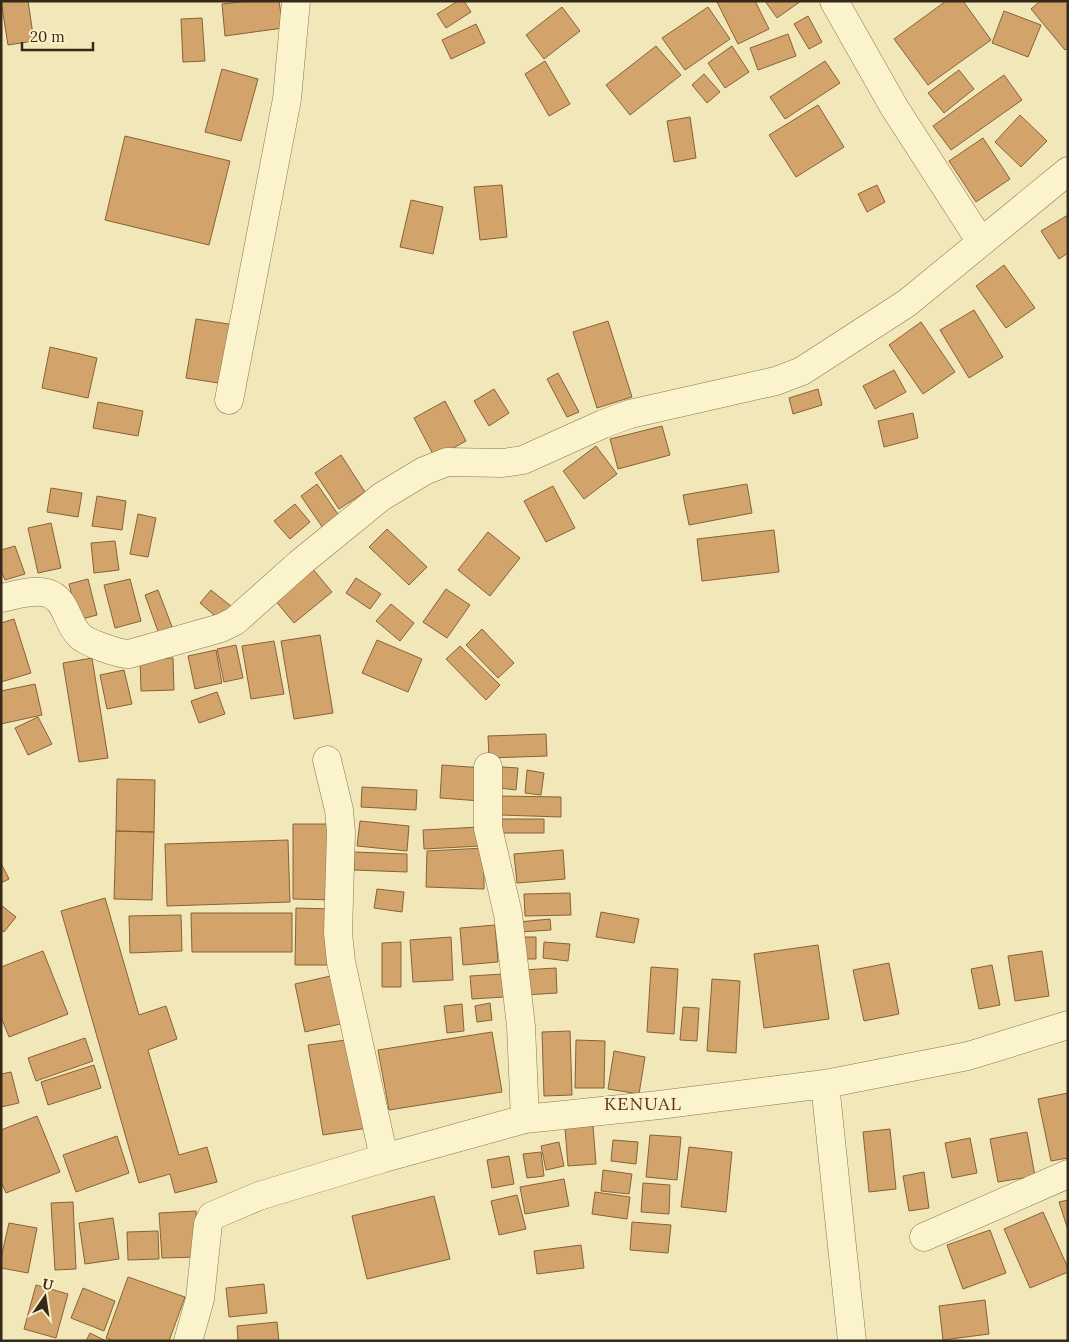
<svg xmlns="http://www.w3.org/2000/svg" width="1069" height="1342" viewBox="0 0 1069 1342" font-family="Lora,serif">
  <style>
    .building { fill: #d2a36b; stroke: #886237 }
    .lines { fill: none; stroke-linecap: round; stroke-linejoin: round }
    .minor-casing { stroke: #877652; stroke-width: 29 }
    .minor { stroke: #fbf3cb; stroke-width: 28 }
    .labels { text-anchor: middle; stroke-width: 4; stroke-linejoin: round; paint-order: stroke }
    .quarter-label { font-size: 18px; letter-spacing: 1px; fill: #653015; stroke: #f8f0c8 }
  </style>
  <rect width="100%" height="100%" fill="#f1e7b8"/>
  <!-- building -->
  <path class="building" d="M1,1H28L34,41L8,45Z
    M248,1H279L283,28L225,36L222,4Z
    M458,1H464L471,12L446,28L437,14Z
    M720,1H755L769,29L738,44L717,2Z
    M765,1H801L777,18Z
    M946,1H963L991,40L928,85L894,39Z
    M1040,1H1068V48L1065,50L1031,9Z
    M562,7L580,31L544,59L526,35Z
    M708,7L730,39L685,70L662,38Z
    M1004,11L1041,25L1028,57L992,43Z
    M808,16L822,42L809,49L794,24Z
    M202,18L205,61L183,62L181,19Z
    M476,24L485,43L451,59L442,40Z
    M788,34L796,56L758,70L750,48Z
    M656,46L681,75L630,115L606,85Z
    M732,46L749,72L725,88L708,63Z
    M545,61L570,104L549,116L525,74Z
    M825,61L840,83L785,119L770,97Z
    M222,69L258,79L241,141L205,132Z
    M959,70L974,89L944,113L928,93Z
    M704,74L720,92L707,103L692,85Z
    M1004,75L1022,100L951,150L933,126Z
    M818,105L844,147L796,177L769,135Z
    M1020,115L1047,141L1021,167L995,142Z
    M690,117L696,158L674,162L667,121Z
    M125,136L230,161L209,245L105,220Z
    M983,138L1010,179L976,202L949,161Z
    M502,185L507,237L480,240L474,187Z
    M877,185L885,202L867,212L858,194Z
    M411,200L443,207L433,254L400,247Z
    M1068,215V253L1059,259L1041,231Z
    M1004,265L1035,308L1006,328L976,286Z
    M974,310L1003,357L969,378L940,330Z
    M196,319L235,325L225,384L186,378Z
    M608,321L632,397L597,408L573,332Z
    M921,322L955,372L923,394L889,345Z
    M50,347L97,358L88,398L42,388Z
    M894,370L906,392L875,409L863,386Z
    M558,373L579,412L567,417L547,379Z
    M494,389L509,413L489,426L474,401Z
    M818,389L822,405L793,414L789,398Z
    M445,401L466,441L435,458L414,418Z
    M98,402L143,411L138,436L93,428Z
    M913,413L918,438L884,447L878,421Z
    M662,426L670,455L618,469L610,439Z
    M596,446L617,474L584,499L563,471Z
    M341,455L365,492L339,509L315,473Z
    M317,484L342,520L325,531L301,496Z
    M747,484L752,513L689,525L683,495Z
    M553,486L575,528L546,542L524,501Z
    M51,488L82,493L78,517L47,512Z
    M97,496L126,501L122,530L92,526Z
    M295,504L310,522L290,539L274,521Z
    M138,514L156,518L148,557L130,554Z
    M51,523L61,568L38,573L28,528Z
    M387,529L427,567L409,585L369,547Z
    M774,530L779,572L702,581L697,539Z
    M488,532L520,558L490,596L458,570Z
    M115,541L119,570L94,573L91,543Z
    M15,546L25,574L5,580L1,570V550Z
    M312,568L332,592L294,623L274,599Z
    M356,578L381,594L370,609L346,593Z
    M88,579L97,615L78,620L69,584Z
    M130,579L141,621L115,628L104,585Z
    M446,589L470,605L447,638L423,622Z
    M158,590L174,632L160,637L145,595Z
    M211,590L232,607L221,621L200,603Z
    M391,604L414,623L400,641L376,621Z
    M14,619L31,673L1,682V623Z
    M482,629L514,663L498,678L466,645Z
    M320,635L333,713L294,719L281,641Z
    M377,640L422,659L408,692L362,673Z
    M274,641L284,694L251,699L242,646Z
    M236,645L243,678L224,682L217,649Z
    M460,646L500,685L486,700L446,659Z
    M216,650L222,683L195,689L188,656Z
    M92,658L108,758L79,762L63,663Z
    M173,658L174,690L141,691L140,659Z
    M124,670L132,704L107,709L100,675Z
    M35,684L42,715L1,724V691Z
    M217,692L225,714L199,723L191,701Z
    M38,717L52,744L28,755L15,728Z
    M546,734L547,756L489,758L488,736Z
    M442,765L483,768L481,801L440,798Z
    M502,767L518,768L516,790L500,788Z
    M527,770L544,773L541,795L525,793Z
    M117,779L155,780L154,832L116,831Z
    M362,787L417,790L416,810L361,807Z
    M500,796L561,797V817L500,815Z
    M496,819H544V833H495Z
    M360,821L409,826L407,851L357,846Z
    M293,824H334V900L293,899Z
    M479,827L480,846L424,849L423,830Z
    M116,831L154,832L152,900L114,899Z
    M288,840L290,902L167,906L165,844Z
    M484,848V889L426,887L427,851Z
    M563,850L565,879L517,883L514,854Z
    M354,852L407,854V872L354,870Z
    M1,863L9,879L1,883Z
    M377,889L404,892L402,912L374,908Z
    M570,893L571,915L525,916L524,894Z
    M105,898L139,1015L166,1006L177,1039L148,1050L179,1155L207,1147L217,1182L175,1193L170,1174L139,1183L61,911Z
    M1,905L16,917L4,932L1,930Z
    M296,908L332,909V965H295Z
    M601,912L639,919L634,943L596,937Z
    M191,913H292V952H192Z
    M181,915L182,951L130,953L129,916Z
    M550,919L551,930L520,932L519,922Z
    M495,925L498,962L463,965L460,928Z
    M451,937L453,980L413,982L410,940Z
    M524,937H536V959H524Z
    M401,942V987H382V943Z
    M544,942L570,944L568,961L543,958Z
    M818,945L829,1019L764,1028L754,954Z
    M43,951L68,1014L9,1037L1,1017V967Z
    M1042,951L1049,996L1015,1001L1008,956Z
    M889,963L899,1014L864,1021L853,970Z
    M992,965L1000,1005L979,1009L971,969Z
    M651,967L678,969L674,1034L647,1032Z
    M556,968L557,993L524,995L522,970Z
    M503,974L504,997L472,999L470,976Z
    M335,975L345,1023L305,1032L295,984Z
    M712,979L740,981L736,1053L707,1051Z
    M490,1003L492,1020L477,1022L475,1006Z
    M462,1004L464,1031L447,1033L444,1006Z
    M683,1007L699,1008L697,1041L680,1040Z
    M570,1031L572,1095L544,1096L542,1032Z
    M492,1032L502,1092L389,1110L378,1050Z
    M85,1038L93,1061L36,1081L28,1058Z
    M354,1039L368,1128L323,1135L308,1045Z
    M576,1040L605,1041L604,1088H575Z
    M614,1051L645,1057L639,1094L608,1089Z
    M94,1065L101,1088L48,1105L41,1082Z
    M11,1072L19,1103L1,1107V1074Z
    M1068,1093V1158L1051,1161L1038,1099Z
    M37,1116L60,1172L6,1193L1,1182V1130Z
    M593,1126L596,1164L568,1166L565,1128Z
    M890,1129L896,1189L869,1192L863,1132Z
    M1027,1132L1035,1176L998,1182L990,1139Z
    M650,1135L681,1137L677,1180L646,1177Z
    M117,1136L129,1173L76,1192L63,1155Z
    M970,1138L977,1173L952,1178L945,1143Z
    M613,1140L638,1142L636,1164L611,1161Z
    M559,1142L564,1166L546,1170L541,1146Z
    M689,1147L732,1152L726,1212L681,1207Z
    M541,1152L544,1176L527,1178L523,1154Z
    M509,1156L514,1184L492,1188L487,1160Z
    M603,1170L632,1174L629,1194L601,1191Z
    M924,1172L929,1208L909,1211L903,1176Z
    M564,1179L569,1206L525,1214L520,1187Z
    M643,1183L670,1185L669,1214L641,1212Z
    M595,1192L630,1197L627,1219L592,1214Z
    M517,1195L526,1229L499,1235L491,1201Z
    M434,1196L450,1259L367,1279L352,1216Z
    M1068,1200V1230L1059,1202Z
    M73,1202L76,1269L55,1270L51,1203Z
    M196,1211L198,1257L162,1258L159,1213Z
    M1043,1212L1068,1268V1272L1030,1288L1004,1229Z
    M113,1218L119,1259L85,1264L79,1223Z
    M632,1222L671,1225L668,1253L630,1250Z
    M9,1223L37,1228L28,1273L1,1268V1258Z
    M990,1230L1006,1273L963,1289L947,1245Z
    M158,1231L159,1259L128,1260L127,1232Z
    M581,1245L584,1268L537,1274L534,1251Z
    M128,1277L185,1297L169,1341H113L106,1338Z
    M264,1284L267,1313L229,1317L226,1288Z
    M36,1285L68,1294L56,1338L24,1329Z
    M83,1288L115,1301L104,1331L71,1318Z
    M985,1300L989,1334L943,1340L939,1306Z
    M277,1322L279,1341H238L237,1326Z
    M90,1333L106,1341H86Z"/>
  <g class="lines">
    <defs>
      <path id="minor" d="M834,1L894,107L981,242
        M229,400L287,99L296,1
        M1,598C16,595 33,589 47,593C67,599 66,622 79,635C86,643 119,654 129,654L221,628L235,621L300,563L381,497L424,471L447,462L503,463L523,460L603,424L630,414L776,381L802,371L907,303L1068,171
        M327,760L339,810L341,832L338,933L341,962L384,1158
        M488,767V828L508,914L521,1026L525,1119
        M825,1084L852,1341
        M924,1237L1068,1174
        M188,1341L200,1299L208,1224L212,1216L259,1196L384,1158L525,1119L659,1105L825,1084L968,1056L1068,1025"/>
    </defs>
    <!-- minor casing -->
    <use href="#minor" class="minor-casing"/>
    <!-- minor -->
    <use href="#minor" class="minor"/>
  </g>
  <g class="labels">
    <!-- quarter labels -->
    <g class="quarter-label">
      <text x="643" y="1110">KENUAL</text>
    </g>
  </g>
  <!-- border -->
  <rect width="1069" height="1342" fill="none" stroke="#352a19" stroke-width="5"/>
  <!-- north arrow -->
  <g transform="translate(45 1297) rotate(13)" stroke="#f8f0c8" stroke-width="4" paint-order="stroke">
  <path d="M0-4L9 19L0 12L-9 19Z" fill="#352a19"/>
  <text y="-8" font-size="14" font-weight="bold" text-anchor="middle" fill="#352a19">U</text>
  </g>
  <!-- scale -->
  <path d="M22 42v8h71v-8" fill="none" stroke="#352a19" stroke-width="2.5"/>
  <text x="30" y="42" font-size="15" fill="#352a19" stroke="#f8f0c8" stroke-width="4" paint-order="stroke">20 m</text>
</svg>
